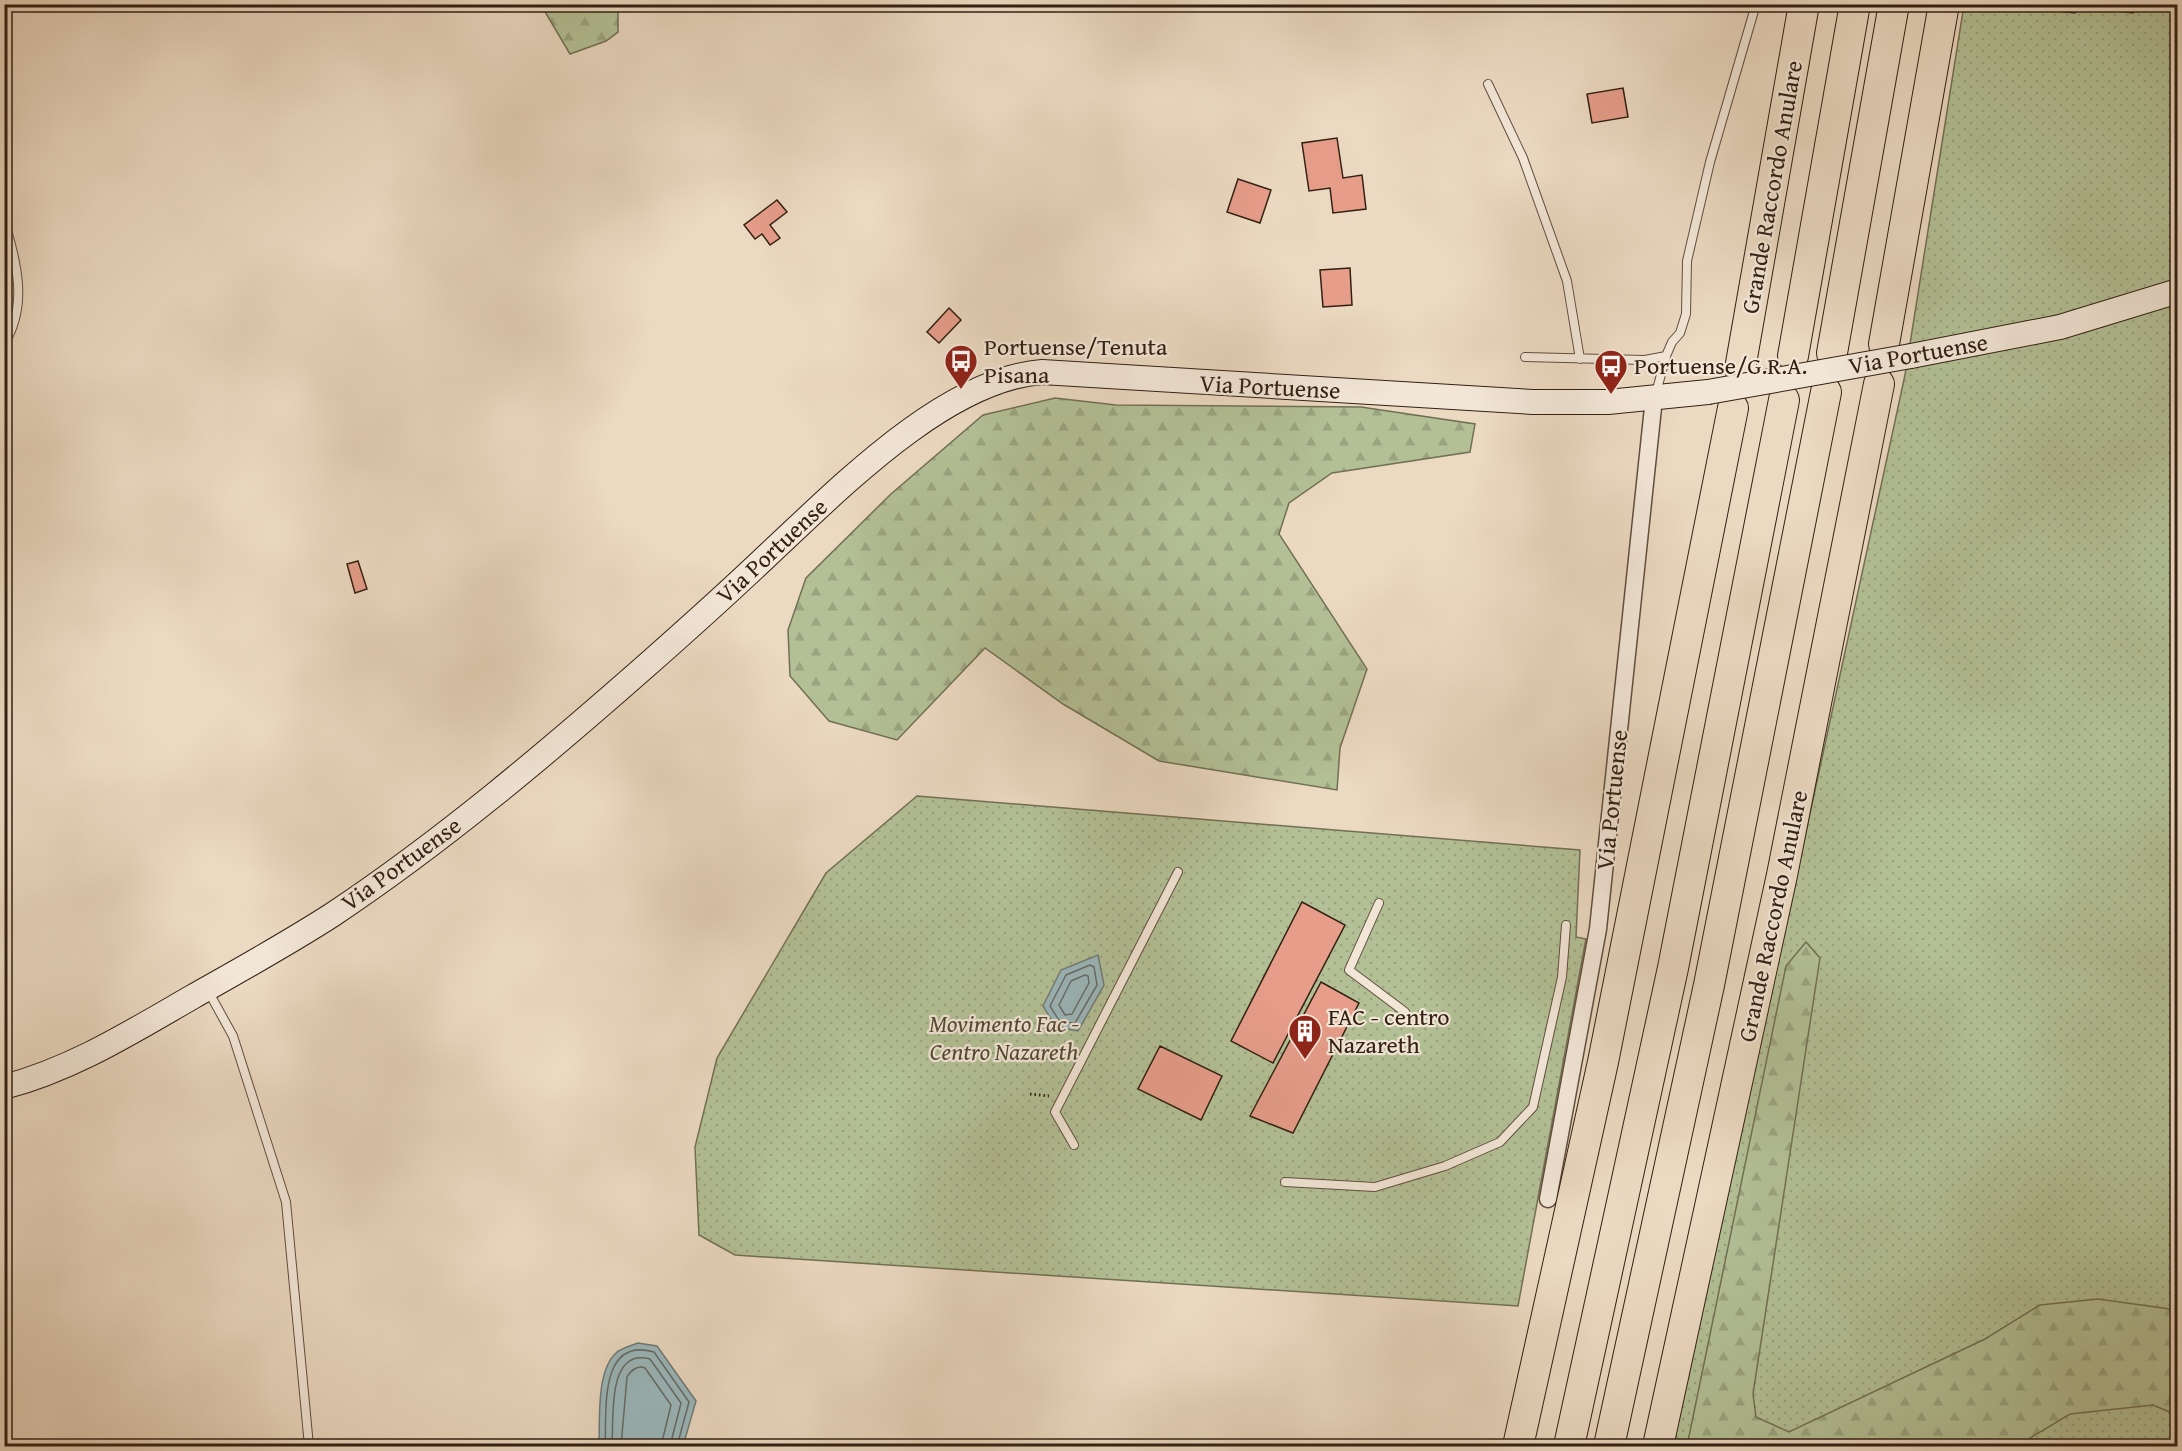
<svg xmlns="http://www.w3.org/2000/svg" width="2182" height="1451" viewBox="0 0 2182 1451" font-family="'Gentium Book Plus',serif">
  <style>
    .green { fill: url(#green-dots); stroke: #727054; stroke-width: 1.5 }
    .forest { fill: url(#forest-firs); stroke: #727054; stroke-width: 1.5 }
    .pitch { fill: #b3c096; stroke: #727054; stroke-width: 1.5 }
    .water { fill: #9bb8bc; stroke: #717b78; stroke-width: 1.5 }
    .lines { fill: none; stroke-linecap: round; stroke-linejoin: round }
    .shore { stroke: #666c68; stroke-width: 1.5 }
    .building { fill: #e69d8a; stroke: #322013; stroke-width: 1.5 }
    .service-casing { stroke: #604e3e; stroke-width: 10 }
    .minor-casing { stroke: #604e3e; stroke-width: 19 }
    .secondary-casing { stroke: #322013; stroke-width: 26 }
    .motorway-casing { stroke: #322013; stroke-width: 32 }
    .path { stroke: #322013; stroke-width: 3; stroke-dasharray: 1.5 3; stroke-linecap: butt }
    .service { stroke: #f2e6d7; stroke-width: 8 }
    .minor { stroke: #f2e6d7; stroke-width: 16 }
    .secondary { stroke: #f2e6d7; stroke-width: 24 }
    .motorway { stroke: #ebd9c1; stroke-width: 30 }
    .secondary-bridge-casing { stroke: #322013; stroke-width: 26; stroke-linecap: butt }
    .secondary-bridge { stroke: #f2e6d7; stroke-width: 24 }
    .labels { text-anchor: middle; stroke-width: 4.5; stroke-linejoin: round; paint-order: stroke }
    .street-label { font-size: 24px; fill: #322013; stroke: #f2e6d7 }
    .poi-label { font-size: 24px; fill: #322013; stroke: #f2e6d7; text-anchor: start }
    .park-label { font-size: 24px; font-style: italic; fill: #524834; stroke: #f2e6d7 }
  </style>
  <defs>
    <pattern id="green-dots" width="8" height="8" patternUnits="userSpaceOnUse" patternTransform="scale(1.5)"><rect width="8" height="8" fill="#b3c096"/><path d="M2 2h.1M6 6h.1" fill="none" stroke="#9aa580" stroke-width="1.8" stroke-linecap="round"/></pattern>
    <pattern id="forest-firs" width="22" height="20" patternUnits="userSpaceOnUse" patternTransform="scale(1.5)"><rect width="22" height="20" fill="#b3c096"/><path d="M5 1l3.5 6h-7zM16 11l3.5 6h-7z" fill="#9aa580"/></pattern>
  </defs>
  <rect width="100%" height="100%" fill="#ebd9c1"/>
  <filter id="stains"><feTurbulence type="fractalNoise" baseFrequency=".00333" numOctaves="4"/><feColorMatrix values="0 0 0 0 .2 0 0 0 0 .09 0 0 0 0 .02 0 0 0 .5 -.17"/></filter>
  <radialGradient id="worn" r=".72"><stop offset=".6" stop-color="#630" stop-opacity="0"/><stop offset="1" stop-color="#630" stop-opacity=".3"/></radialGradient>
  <!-- green -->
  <path class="green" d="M1964,5H2177V1446H1673L1905,375Z
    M917,796L1580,850L1576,937L1586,939L1518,1306L735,1255L699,1235L695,1147L717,1058L826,873Z"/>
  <!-- forest -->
  <path class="forest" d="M541,5H618V32L606,41L570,54Z
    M1055,398L1116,405L1361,407L1475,424L1470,452L1332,473L1289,503L1279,534L1367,669L1340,748L1337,790L1159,761L1063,704L985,648L897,740L829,721L790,676L788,630L806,578L891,494L983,415Z
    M1806,942L1820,958L1753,1394L1756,1417L1789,1432L1985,1339L2040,1305L2098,1299L2177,1310V1415L2153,1405L2070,1414L2017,1446H1687L1786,966Z"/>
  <!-- pitch -->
  <path class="pitch" d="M2177,47L2178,255H2174L2175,51Z"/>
  <!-- water -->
  <path class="water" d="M1098,955L1104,985L1078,1031L1056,1027L1043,1006L1061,970Z
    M638,1343L657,1346L696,1401L683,1446H599C600,1421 596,1371 616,1353C621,1348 631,1346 638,1343Z"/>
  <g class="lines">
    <!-- shore -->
    <path class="shore" d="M1090,965L1094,967L1097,985L1075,1023L1060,1022L1050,1006L1066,975Z
      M1085,975L1088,976L1089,983L1072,1014L1065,1015L1059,1005L1071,981Z
      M605,1446C607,1413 598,1336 654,1352L689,1402L677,1446
      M612,1446C614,1421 606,1347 650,1359L681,1403L670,1446
      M621,1446L627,1377C631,1370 638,1365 645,1368L671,1405L661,1446"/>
  </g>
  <!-- building -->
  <path class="building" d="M2058,4L2075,5V13L2057,11Z
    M2086,4H2134L2133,13L2086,7Z
    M1623,88L1628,117L1592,123L1587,94Z
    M1337,138L1343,178L1362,175L1366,209L1333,213L1330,188L1309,191L1302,143Z
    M1238,179L1271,190L1260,223L1227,212Z
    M777,200L787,212L770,225L780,238L770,245L762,234L755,239L744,225Z
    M1350,268L1352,305L1323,307L1320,270Z
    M949,308L961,320L939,343L927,332Z
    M358,561L367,589L355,593L347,564Z
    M1302,902L1345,925L1273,1063L1231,1041Z
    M1321,982L1359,1003L1293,1133L1250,1116Z
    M1160,1046L1222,1076L1201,1120L1138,1089Z"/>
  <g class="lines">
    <defs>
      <path id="service" d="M1488,84L1523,158L1567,281L1580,359
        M4,220C16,261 29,305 4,344
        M1525,357L1645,360L1666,356
        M1656,393L1666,356L1672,342L1680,333L1686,314L1687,261L1710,162L1756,4
        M1379,903L1349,970L1405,1012
        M207,989L233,1036L286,1202L309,1446
        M1074,1145L1055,1112L1178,872
        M1285,1182L1375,1187L1445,1166L1500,1142L1533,1107L1562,977L1566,925"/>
      <path id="minor" d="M1548,1199L1598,929L1654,398"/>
      <path id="secondary" d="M1911,356L2060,327L2178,291
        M4,1087C73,1069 133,1031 194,996C240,970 287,944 332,915C443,841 547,753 647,665C689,628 730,591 770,553C838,490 945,379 1042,372L1533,402H1608L1708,392"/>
      <path id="motorway" d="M1884,344L1944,4
        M1832,353L1894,4
        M1793,356L1855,4
        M1740,369L1804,4
        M1518,1446L1603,1062L1733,408
        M1569,1446L1673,968L1784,400
        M1609,1446L1709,985L1826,392
        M1658,1446L1782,875L1879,384"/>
    </defs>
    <!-- service casing -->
    <use href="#service" class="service-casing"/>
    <!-- minor casing -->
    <use href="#minor" class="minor-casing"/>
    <!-- secondary casing -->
    <use href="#secondary" class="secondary-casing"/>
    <!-- motorway casing -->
    <use href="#motorway" class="motorway-casing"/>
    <!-- path -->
    <path class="path" d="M1030,1094L1049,1096"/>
    <!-- service -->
    <use href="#service" class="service"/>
    <!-- minor -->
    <use href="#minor" class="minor"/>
    <!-- secondary -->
    <use href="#secondary" class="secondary"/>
    <!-- motorway -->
    <use href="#motorway" class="motorway"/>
    <defs>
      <path id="secondary-bridge" d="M1708,392L1911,356"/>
    </defs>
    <!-- secondary-bridge casing -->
    <use href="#secondary-bridge" class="secondary-bridge-casing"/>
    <!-- secondary-bridge -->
    <use href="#secondary-bridge" class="secondary-bridge"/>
  </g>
  <!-- icons -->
  <defs>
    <symbol id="bus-pin" viewBox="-11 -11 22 30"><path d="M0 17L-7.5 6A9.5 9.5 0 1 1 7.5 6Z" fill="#8f2418" stroke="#f2e6d7"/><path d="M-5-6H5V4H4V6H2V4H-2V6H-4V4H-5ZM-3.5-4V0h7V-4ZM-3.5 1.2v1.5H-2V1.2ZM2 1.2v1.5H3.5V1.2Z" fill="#fff"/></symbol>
    <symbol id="building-pin" viewBox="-11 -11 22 30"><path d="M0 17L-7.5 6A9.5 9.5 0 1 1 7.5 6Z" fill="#8f2418" stroke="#f2e6d7"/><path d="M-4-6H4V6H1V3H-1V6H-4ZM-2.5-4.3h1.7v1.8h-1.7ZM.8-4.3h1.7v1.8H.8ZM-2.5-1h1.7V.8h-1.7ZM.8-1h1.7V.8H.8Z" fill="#fff"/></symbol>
  </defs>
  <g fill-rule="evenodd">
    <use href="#bus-pin" x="942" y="342" width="38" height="52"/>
    <use href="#bus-pin" x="1592" y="347" width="38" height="52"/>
    <use href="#building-pin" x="1286" y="1012" width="38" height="52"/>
  </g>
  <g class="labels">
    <!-- street labels -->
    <g class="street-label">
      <text transform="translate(1772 187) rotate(-80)" y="8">Grande Raccordo Anulare</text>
      <text transform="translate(1918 354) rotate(-10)" y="8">Via Portuense</text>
      <text transform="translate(1270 387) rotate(3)" y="8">Via Portuense</text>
      <text transform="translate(772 551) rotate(-43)" y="8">Via Portuense</text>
      <text transform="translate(1612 800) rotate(-84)" y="8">Via Portuense</text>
      <text transform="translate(401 864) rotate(-36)" y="8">Via Portuense</text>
      <text transform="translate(1773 916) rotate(-78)" y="8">Grande Raccordo Anulare</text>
    </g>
    <!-- poi labels -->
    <g class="poi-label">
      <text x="984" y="355">Portuense/Tenuta<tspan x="984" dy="28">Pisana</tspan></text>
      <text x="1634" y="374">Portuense/G.R.A.</text>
      <text x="1328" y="1025">FAC - centro<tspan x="1328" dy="28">Nazareth</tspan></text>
    </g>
    <!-- park labels -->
    <g class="park-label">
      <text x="1004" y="1032">Movimento Fac -<tspan x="1004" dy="28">Centro Nazareth</tspan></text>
    </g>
  </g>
  <!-- margin -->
  <rect width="2182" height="1451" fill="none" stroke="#ebd9c1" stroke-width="24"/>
  <rect x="6" y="6" width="2170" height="1439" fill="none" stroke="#322013" stroke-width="3"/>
  <rect x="12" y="12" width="2158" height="1427" fill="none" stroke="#322013" stroke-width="1.5"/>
  <rect width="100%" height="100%" filter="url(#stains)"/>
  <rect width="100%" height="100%" fill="url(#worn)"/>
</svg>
